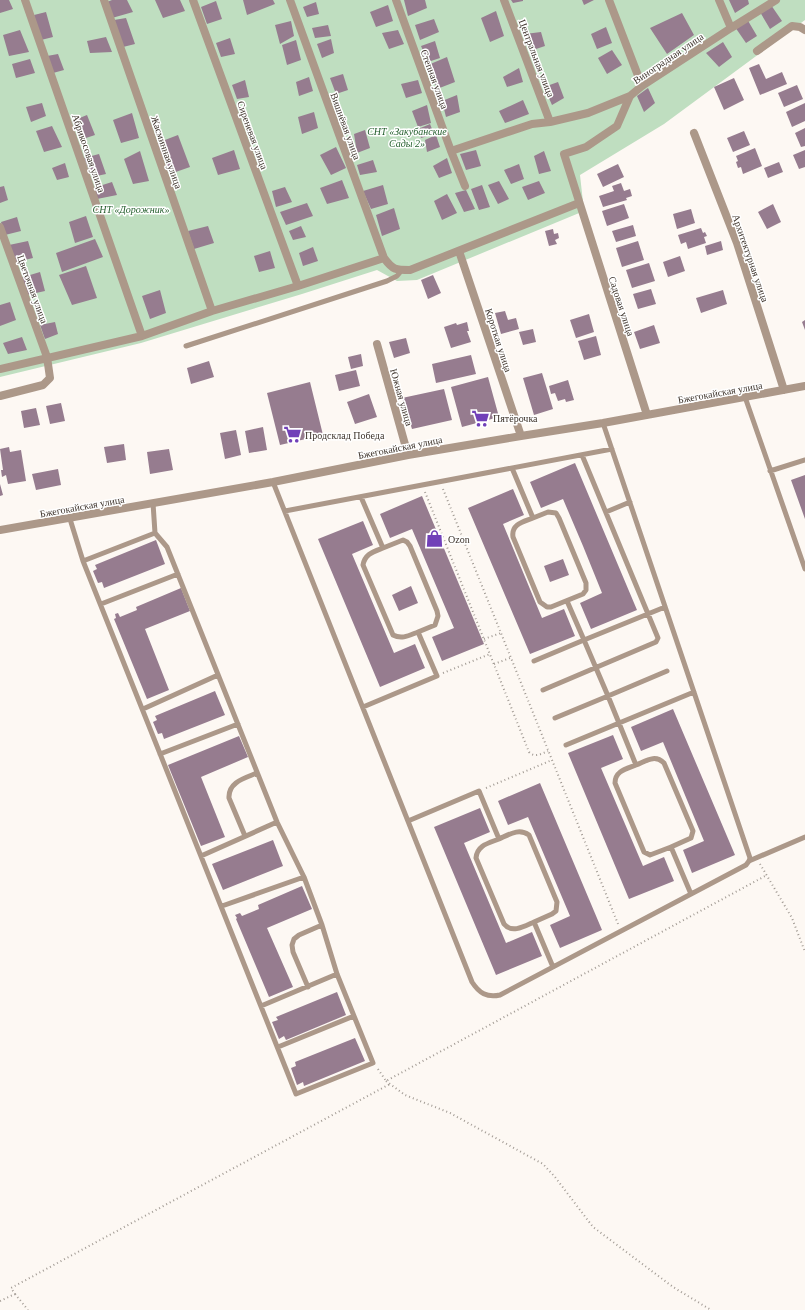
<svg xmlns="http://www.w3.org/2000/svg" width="805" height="1310" viewBox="0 0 805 1310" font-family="'Times New Roman',serif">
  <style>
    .green { fill: #bfdec0 }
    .building { fill: #967c8f }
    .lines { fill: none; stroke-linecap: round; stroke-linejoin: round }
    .path { stroke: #a29b94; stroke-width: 2; stroke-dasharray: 1 3; stroke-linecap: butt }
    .lane { stroke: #ac9889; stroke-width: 5 }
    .street { stroke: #ac9889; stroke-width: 8 }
    .labels { text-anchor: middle; stroke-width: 3; stroke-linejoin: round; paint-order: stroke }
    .street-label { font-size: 10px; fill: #3d332b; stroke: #fff }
    .park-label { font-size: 10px; font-style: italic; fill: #235e2c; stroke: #fff }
    .poi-label { font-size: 10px; fill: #3d332b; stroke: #fff; text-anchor: start }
  </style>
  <rect width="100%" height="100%" fill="#fdf8f3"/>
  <!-- green -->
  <path class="green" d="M0,0H805V20L664,124L580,175L584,211L417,280L397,281L377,270L302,294L141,343L0,377Z"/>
  <!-- building -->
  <path class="building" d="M0,0H9L13,9L0,13Z
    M112,0H127L133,12L112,18L107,2Z
    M155,0H180L185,11L163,18Z
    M243,0H273L275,4L247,15Z
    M404,0H425L427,8L408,16Z
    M511,0H523V1L513,3Z
    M582,0H594L584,5Z
    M729,0H748L749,4L735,13Z
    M216,1L222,19L207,24L201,7Z
    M316,2L319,14L307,17L303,7Z
    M388,5L393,21L376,27L370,12Z
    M771,5L782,21L770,29L760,12Z
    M496,11L504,36L490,42L481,18Z
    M46,12L53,37L41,40L34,15Z
    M682,13L694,35L667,54L650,28Z
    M126,18L135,44L123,47L114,20Z
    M434,19L439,32L420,40L415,25Z
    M747,19L757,36L746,43L735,27Z
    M291,21L294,36L280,44L275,25Z
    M328,25L331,36L315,38L312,28Z
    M606,27L612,43L597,49L591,34Z
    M20,30L29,52L9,56L3,35Z
    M398,30L404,44L389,49L382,33Z
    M541,32L545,46L530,51L525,34Z
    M106,37L112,52L90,53L87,41Z
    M230,38L235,54L221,57L216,43Z
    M331,39L334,53L322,58L317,44Z
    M296,40L301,60L287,65L282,45Z
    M435,41L440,58L428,62L421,46Z
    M723,42L732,57L719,67L706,53Z
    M612,50L622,65L607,74L598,58Z
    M58,54L64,70L53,73L47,56Z
    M447,57L455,82L437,89L428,65Z
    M30,59L35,73L16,78L12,64Z
    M759,64L766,79L782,72L787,84L760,95L749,68Z
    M519,68L523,82L507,87L503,77Z
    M343,74L348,90L336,94L330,78Z
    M309,77L313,91L299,96L296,82Z
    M734,78L744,100L724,110L714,87Z
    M245,80L249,97L237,99L232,85Z
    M418,80L422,93L406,98L401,84Z
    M558,82L564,98L552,105L544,87Z
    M797,85L803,99L784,107L778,93Z
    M648,88L655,103L644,112L637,96Z
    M457,95L460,112L446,117L442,101Z
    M523,100L529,114L505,123L499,111Z
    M42,103L46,116L31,122L26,107Z
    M805,103V121L792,127L786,112Z
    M427,105L431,123L418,127L412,111Z
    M314,112L318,128L302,134L298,117Z
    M132,113L139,138L121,143L113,120Z
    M87,115L95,135L80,140L72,121Z
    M430,124L434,134L421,138L418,129Z
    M52,126L62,147L44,152L36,131Z
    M805,128V146L801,147L795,133Z
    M365,130L370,148L357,153L354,134Z
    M744,131L750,145L733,152L727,138Z
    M178,135L190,167L170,174L157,143Z
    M436,135L440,147L427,152L425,140Z
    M336,147L346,168L331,175L320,155Z
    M755,148L762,166L743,174L741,167L738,168L736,162L738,161L736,156Z
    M234,150L240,169L218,175L212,158Z
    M476,150L481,166L466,170L460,154Z
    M805,150V167L799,169L793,155Z
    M140,151L149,181L133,184L124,159Z
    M544,151L551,171L539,174L534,156Z
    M99,154L106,174L92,177L84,158Z
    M447,158L452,173L439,178L433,166Z
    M373,160L377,172L360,175L357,165Z
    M779,162L783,172L768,178L764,168Z
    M65,163L69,177L57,180L52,168Z
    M519,164L524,179L511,184L504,170Z
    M618,164L624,177L603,187L597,174Z
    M342,180L349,198L327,204L320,188Z
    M499,181L509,199L498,204L488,185Z
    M539,181L545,193L528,200L522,187Z
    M112,182L117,195L97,199L93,188Z
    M621,183L624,191L630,189L632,196L626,198L627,200L603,207L599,196L614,191L612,186Z
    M383,185L388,204L371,209L363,191Z
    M482,185L490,207L479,210L471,189Z
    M4,186L8,200L0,203V187Z
    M285,187L292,202L276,207L272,191Z
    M466,190L475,209L464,212L455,193Z
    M447,194L457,213L442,220L434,201Z
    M307,203L313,216L286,225L280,212Z
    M624,204L629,218L607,226L602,211Z
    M773,204L781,222L767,229L758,212Z
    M394,208L400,229L382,236L376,215Z
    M691,209L695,223L677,229L673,214Z
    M86,216L93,237L75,243L69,222Z
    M17,217L21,231L5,235L1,222Z
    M633,225L636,236L616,242L612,231Z
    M208,226L214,243L194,249L188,231Z
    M301,226L306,237L293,240L289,231Z
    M701,228L703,233L705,232L707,236L704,237L706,243L688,249L686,242L681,244L678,235Z
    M553,229L554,234L558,233L559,238L555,240L557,244L549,246L545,231Z
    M95,239L103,257L62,272L56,253Z
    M28,241L33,258L16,262L9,245Z
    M638,241L644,260L622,267L616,248Z
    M721,241L723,250L707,255L705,246Z
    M313,247L318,261L303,266L299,253Z
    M270,251L275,268L259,272L254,256Z
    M680,256L685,271L668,277L663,262Z
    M649,263L655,281L632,288L626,270Z
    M86,266L97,298L72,305L59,275Z
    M40,272L45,291L27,295L20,278Z
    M433,275L441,293L428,299L421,280Z
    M651,289L656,304L638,309L633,294Z
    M160,290L166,313L150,319L142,296Z
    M723,290L727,304L701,313L696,298Z
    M10,302L16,320L0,326V305Z
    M505,311L508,320L516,318L519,329L501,334L495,313Z
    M589,314L594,332L576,338L570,320Z
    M805,320V330L802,322Z
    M55,322L58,334L45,339L40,325Z
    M467,322L469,331H467L471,342L451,348L444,327L456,323L457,325Z
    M654,325L660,343L640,349L634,332Z
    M533,329L536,342L523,345L519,332Z
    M596,336L601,355L584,360L578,341Z
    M22,337L27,350L8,354L3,343Z
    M406,338L410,353L394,358L389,342Z
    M361,354L363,366L351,369L348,357Z
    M471,355L476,374L436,383L432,364Z
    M209,361L214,377L191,384L187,368Z
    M356,370L360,386L339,391L335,375Z
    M542,373L553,409L534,415L523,378Z
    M488,377L499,417L462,427L451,387Z
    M568,380L574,400L566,402L565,399L558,401L555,393L551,394L549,386Z
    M310,382L323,435L280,445L267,393Z
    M444,389L452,420L412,429L402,398Z
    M369,394L377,417L355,424L347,402Z
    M61,403L65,421L50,424L46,406Z
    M36,408L40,425L24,428L21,411Z
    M263,427L267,450L249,453L245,431Z
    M236,430L241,455L225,459L220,433Z
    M124,444L126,460L107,463L104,447Z
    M9,447L10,452L21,450L26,481L8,484L6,475L2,477L1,470H3L0,449Z
    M169,449L173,470L150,474L147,452Z
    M575,463L637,610L591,629L580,603L602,593L583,546L563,499L541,508L530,482Z
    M58,469L61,485L36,490L32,474Z
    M805,475V519L791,480Z
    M0,484L3,495L0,496Z
    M513,489L524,515L503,524L542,618L564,609L575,636L530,654L468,508Z
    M422,496L484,644L442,661L432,637L454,628L412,529L390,538L380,514Z
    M363,521L373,545L352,554L394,653L415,644L425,668L380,687L318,539Z
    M156,540L165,564L104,588L102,582L98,583L93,571L97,569L95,565Z
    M563,559L569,575L550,582L544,566Z
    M411,586L418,603L399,611L392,595Z
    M181,588L190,611L145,629L169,690L147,699L114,619L116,618L115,614L118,613L120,617L137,610L136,607Z
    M215,691L225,715L164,739L162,733L158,734L153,722L157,720L155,716Z
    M673,709L735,855L692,873L683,850L704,841L663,742L641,751L631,727Z
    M613,735L623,759L601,768L643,866L664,857L674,881L629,899L568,753Z
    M239,736L248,757L201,777L225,837L201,846L168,765Z
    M540,783L602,930L560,948L550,925L570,916L528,817L508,825L498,801Z
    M480,808L490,832L464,843L506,943L532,932L542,956L496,975L434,827Z
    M273,840L283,866L223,890L212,864Z
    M302,886L312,909L267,928L293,987L269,997L236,919L237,918L235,915L240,913L242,916L259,909L258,905Z
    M337,992L346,1015L286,1040L284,1036L279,1039L272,1022L278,1020L276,1017Z
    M355,1038L365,1061L304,1086L303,1082L297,1085L291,1068L296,1066L295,1062Z"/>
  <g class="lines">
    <!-- path -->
    <path class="path" d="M443,489L618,924
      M425,492L529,752C535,758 541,754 548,751
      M484,639L501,633
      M494,664L510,658
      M443,673L490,654
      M486,788L552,760
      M760,864L792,918L805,952
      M378,1069L386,1081L767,875
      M386,1081L405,1095L450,1113L543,1164L555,1177L593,1227L673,1287L711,1310
      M15,1294L28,1310
      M0,1301L15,1294L11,1288L390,1084"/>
    <!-- lane -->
    <path class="lane" d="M186,346L387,281L397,276L402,270
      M745,397L805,569
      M512,468L533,518L548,512L556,513L559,518L586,583V590L583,594L551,607H547L540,602L513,537C511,524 523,522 533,518
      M770,471L805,460
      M273,482L472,982C479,993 487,998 500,995L746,865L749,861L750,858L603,423
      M361,497L383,548L403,540L407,542L410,546L437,611L438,616L435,625L418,632L437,676L363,707
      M153,503L155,533
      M285,511L612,449
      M606,512L630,502
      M70,519L83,561L296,1094L373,1063L337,974L322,925L304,877L277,822L167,547L155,533L83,561
      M383,548C373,552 365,554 363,565L393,635C402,640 410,635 418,632
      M567,601L584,640L665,607
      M101,604L178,574
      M534,661L584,640L608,696L667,671
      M543,690L656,642L658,638L582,455
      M143,709L218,675
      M555,718L608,696L636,765C646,761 655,754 664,763L693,831L691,838L671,847L691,894
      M566,745L694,692
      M160,754L238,724
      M636,765C626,769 615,771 615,783L644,852L650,855L671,847
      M408,821L479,791L499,839C510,834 519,828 529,835L557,902L556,911L552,914L534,922L553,967
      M245,836L229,798C228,782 245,778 257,773
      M499,839C489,843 477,845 476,858L504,924C512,934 525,926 534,922
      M201,856L277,822
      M749,861L805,837
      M222,906L304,877
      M308,987L293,952L292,945L294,939L299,935L322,925
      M261,1006L337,974
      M278,1047L354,1016"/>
    <!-- street -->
    <path class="street" d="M25,0L142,336
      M104,0L212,311
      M193,0L298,286
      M290,0L384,258C393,270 395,270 410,270L579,203
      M396,0L451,151L465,186
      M504,0L550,122
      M609,0L642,86
      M731,28L776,0
      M757,51L792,26L800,27L805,30
      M694,133L737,243L784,390
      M451,151L532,124L550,122L588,113L630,96
      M0,227L47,357L50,378L43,385L0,396
      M459,251L521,436
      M377,344L408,455
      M0,369L142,336L212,311L298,286L384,258
      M647,415L564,154L586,147L617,126L630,96L642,86L731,28L719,0
      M0,530L273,482L408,455L521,436L603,423L805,386"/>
  </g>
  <!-- icons -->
  <defs>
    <symbol id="supermarket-bare" viewBox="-9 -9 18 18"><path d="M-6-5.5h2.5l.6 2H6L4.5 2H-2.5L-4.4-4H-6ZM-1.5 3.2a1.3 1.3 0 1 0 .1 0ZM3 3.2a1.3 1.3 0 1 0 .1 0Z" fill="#7140b8" stroke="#fff" stroke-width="2.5" paint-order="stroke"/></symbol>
    <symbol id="shop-bare" viewBox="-9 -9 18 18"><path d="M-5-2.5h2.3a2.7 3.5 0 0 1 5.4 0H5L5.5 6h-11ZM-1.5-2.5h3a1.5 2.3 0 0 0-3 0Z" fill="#7140b8" stroke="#fff" stroke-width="2.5" paint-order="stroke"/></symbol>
  </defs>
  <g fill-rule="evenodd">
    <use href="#supermarket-bare" x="468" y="406" width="25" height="25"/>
    <use href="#supermarket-bare" x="280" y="422" width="25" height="25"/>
    <use href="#shop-bare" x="422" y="526" width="25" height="25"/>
  </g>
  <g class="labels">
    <!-- street labels -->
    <g class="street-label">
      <text transform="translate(537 58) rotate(69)" y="4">Центральная улица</text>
      <text transform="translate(668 58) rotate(-34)" y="4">Виноградная улица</text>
      <text transform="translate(435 79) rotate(70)" y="4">Степная улица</text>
      <text transform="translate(346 126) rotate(70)" y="4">Вишнёвая улица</text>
      <text transform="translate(253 135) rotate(70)" y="4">Сиреневая улица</text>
      <text transform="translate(167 152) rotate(71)" y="4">Жасминная улица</text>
      <text transform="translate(89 153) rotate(71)" y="4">Абрикосовая улица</text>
      <text transform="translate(751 258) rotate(71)" y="4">Архитектурная улица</text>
      <text transform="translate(33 289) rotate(70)" y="4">Цветочная улица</text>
      <text transform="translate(622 306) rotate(72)" y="4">Садовая улица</text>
      <text transform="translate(499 340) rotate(72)" y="4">Короткая улица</text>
      <text transform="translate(720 392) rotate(-10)" y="4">Бжегокайская улица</text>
      <text transform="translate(402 397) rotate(74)" y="4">Южная улица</text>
      <text transform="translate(400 447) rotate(-11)" y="4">Бжегокайская улица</text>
      <text transform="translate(82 506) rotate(-10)" y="4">Бжегокайская улица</text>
    </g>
    <!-- park labels -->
    <g class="park-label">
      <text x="407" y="135">СНТ «Закубанские<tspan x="407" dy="12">Сады 2»</tspan></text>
      <text x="131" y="213">СНТ «Дорожник»</text>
    </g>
    <!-- poi labels -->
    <g class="poi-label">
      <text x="493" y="422">Пятёрочка</text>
      <text x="305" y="439">Продсклад Победа</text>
      <text x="448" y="543">Ozon</text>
    </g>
  </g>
</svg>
